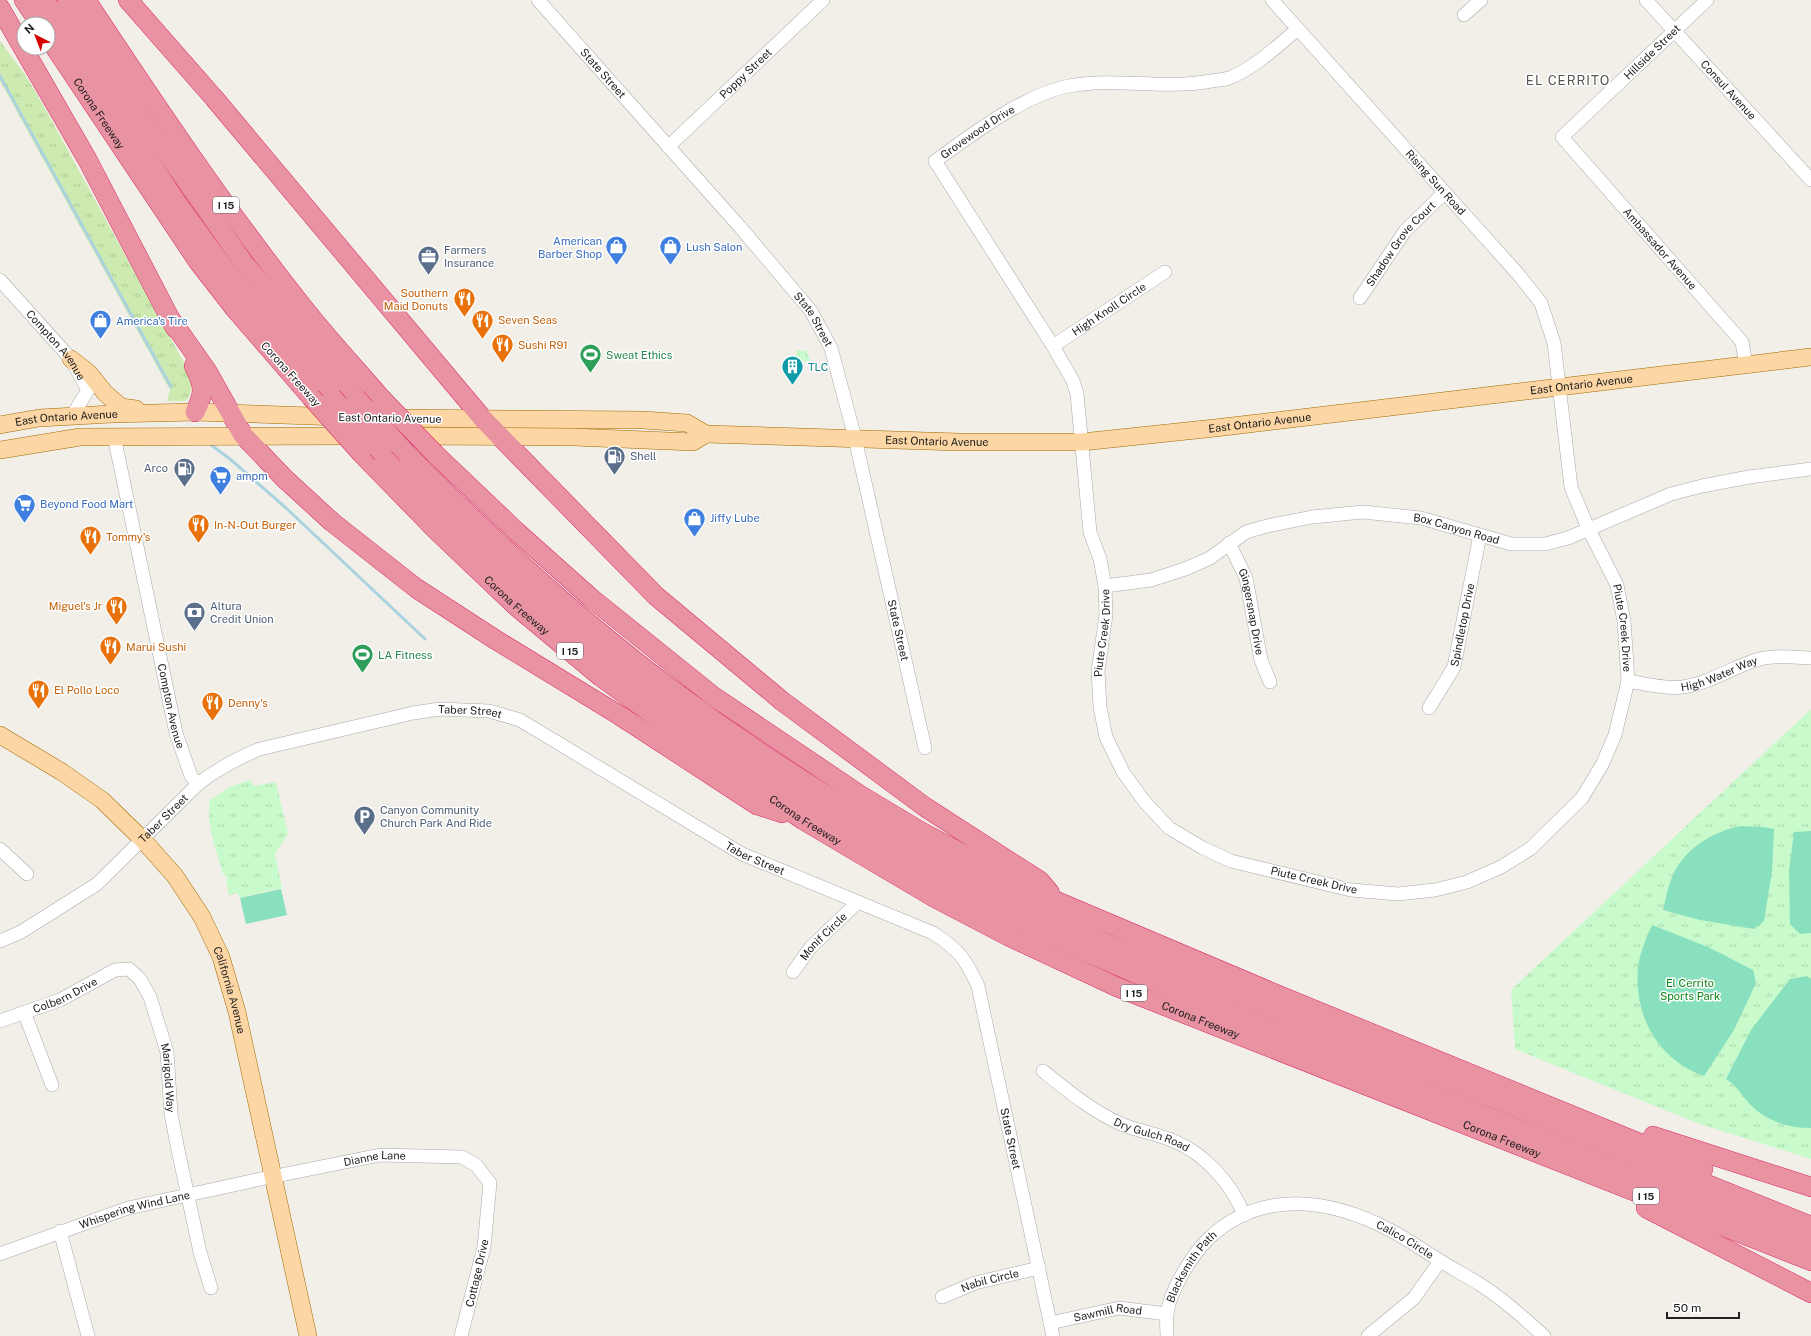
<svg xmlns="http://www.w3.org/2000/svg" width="1811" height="1336" viewBox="0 0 1811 1336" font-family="'Public Sans',sans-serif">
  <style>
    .grass { fill: url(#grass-tufts) }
    .park { fill: url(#park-tufts) }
    .pitch { fill: #88e0be }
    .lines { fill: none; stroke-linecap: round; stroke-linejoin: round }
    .stream { stroke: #aad3df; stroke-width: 3 }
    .minor-casing { stroke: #a9a9a9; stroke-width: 14 }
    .major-casing { stroke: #a06b00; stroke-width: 18 }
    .highway-casing { stroke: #dc2a67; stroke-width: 20 }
    .minor { stroke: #fff; stroke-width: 13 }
    .major { stroke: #fcd6a4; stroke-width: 17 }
    .highway { stroke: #e892a2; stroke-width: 19 }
    .highway-bridge-casing { stroke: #dc2a67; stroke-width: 20; stroke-linecap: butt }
    .highway-bridge { stroke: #e892a2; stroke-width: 19 }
    .labels { text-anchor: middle; stroke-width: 3; stroke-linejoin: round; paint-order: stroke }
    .shield { fill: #fff; stroke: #646464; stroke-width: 1 }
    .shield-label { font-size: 10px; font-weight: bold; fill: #222 }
    .street-label { font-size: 11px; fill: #222; stroke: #fff }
    .shop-label { font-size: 11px; fill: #366cbe; stroke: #fff; text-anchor: start }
    .service-label { font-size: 11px; fill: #4e5e75; stroke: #fff; text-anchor: start }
    .food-label { font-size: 11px; fill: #c56008; stroke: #fff; text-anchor: start }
    .leisure-label { font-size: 11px; fill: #27864d; stroke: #fff; text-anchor: start }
    .culture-label { font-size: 11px; fill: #0d838f; stroke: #fff; text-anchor: start }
    .park-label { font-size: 11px; fill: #0c8416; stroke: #fff }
    .quarter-label { font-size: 13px; letter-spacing: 1px; fill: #555; stroke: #fff }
  </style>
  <defs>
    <pattern id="grass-tufts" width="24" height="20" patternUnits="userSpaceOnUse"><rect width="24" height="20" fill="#cdebb0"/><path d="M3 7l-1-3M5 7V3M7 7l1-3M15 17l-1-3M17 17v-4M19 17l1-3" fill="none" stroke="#b0c997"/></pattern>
    <pattern id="park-tufts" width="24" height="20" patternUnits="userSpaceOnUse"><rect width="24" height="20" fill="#c8facc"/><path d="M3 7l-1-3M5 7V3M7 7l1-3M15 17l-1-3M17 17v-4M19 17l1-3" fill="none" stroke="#acd6af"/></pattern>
  </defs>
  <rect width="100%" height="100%" fill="#f2efe9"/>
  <!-- grass -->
  <path class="grass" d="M0,41L26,76L42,103L193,379L190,396L185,401H167L170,390L0,81Z"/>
  <!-- park -->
  <path class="park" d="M796,350L807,351L810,361H796Z
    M1811,709V1159L1697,1123L1515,1049L1511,990Z
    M250,780L254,786L276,782L288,834L275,854L282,888L239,898L238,893L229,895L226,879L228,878L223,874C217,852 205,823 210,800L232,786Z"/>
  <!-- pitch -->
  <path class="pitch" d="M1740,826L1763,827L1774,829L1772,871L1764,921L1754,929L1700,920L1663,910C1666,900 1667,890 1671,880C1682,850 1710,833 1740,826Z
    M1811,831V933L1800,934L1790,924L1789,871L1794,832Z
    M281,889L287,915L246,924L240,898Z
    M1652,925L1708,947L1753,970L1756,983L1734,1030L1704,1076C1658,1060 1634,1016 1638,969C1639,954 1646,939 1652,925Z
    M1807,976L1811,979V1128C1787,1128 1763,1120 1747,1101C1740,1093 1736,1085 1726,1079L1751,1030L1790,979Z"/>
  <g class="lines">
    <!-- stream -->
    <path class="stream" d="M0,76L171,387
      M211,445L230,459L286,508L425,639"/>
    <defs>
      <g id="minor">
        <path id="s1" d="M538,0L740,227L811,311L831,348L855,438L925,748"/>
        <path id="s2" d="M1272,0L1518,274L1541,303L1554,343L1571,487L1588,528L1617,585L1624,621L1628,681L1615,735L1602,765L1582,798L1530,849L1501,867L1467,882L1435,890L1398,894L1351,890L1231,861L1203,848L1169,828L1144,801L1123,772L1106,737L1100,707L1098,671L1106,615L1105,586L1100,559L1090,532L1077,394L1073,381L1053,346L935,161C973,134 1023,95 1069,86C1116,77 1163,90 1211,81C1217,80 1223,80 1229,78C1255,68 1277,46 1298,29"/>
        <path id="s3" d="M1646,0L1811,180"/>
        <path id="s4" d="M1707,0L1562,137L1742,342L1746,365"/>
        <path d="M1464,15L1481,0"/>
        <path id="s5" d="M668,147L823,0"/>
        <path id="s6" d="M0,280L71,359L88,390L72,416"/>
        <path id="s7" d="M1360,298L1405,231L1444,193"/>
        <path id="s8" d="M1053,346L1165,272"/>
        <path id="s9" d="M114,436L176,733L191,776L198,784"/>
        <path id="s10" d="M1229,543L1246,578L1261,660L1270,682"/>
        <path id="s11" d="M1105,586L1151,580L1185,569L1210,558L1246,532L1267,526L1312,517L1363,512L1421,518L1511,544H1545L1568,538L1671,494L1702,486L1749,477L1811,469"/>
        <path id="s12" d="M1628,681C1646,684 1665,689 1683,687C1710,683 1731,668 1756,660C1773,655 1793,657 1811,658"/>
        <path id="s13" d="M1429,708L1454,667L1480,535"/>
        <path d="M0,849L27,874"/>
        <path id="s14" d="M0,941L21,932L97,884L198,784C217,769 238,758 260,749L413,713L440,709L489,711L520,720L742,854L933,933C959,950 965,958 978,986L1053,1336"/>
        <path id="s15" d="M793,972L811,947L857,903"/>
        <path d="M24,1012L52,1085"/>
        <path id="s16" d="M0,1021L60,1000L115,970L129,969L140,979L150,997L167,1052L171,1114L178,1150L200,1252L211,1288"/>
        <path id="s17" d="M1043,1071C1068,1091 1092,1111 1121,1124C1138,1131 1157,1134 1174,1141C1205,1154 1232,1184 1244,1215"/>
        <path d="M60,1231L88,1336"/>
        <path id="s18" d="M0,1254L128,1208L256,1180L380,1155L462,1157L476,1165L490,1183L484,1247L461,1336"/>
        <path id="s19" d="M942,1297L975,1283L1039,1268"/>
        <path id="s20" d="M1050,1323L1119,1308L1167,1314"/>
        <path id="s21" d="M1167,1336C1167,1329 1166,1322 1167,1315C1169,1292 1192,1255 1208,1239C1261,1188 1331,1199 1390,1230C1407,1239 1423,1250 1439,1260C1453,1269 1467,1276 1481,1285C1504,1300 1524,1318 1544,1336"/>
        <path d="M1368,1336L1414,1298L1440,1261"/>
      </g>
      <g id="major">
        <path d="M71,359L89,373L105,393L121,407L136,409"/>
        <path id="s22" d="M391,418L643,420L687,423L706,434L959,442H1082L1215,428L1811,357"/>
        <path id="s23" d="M0,425L39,418L112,414L195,412L339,417"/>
        <path d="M409,436L573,437L693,442L706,434"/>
        <path d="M0,450L80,437L357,436"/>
        <path id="s24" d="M0,735L62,772L102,800L143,840L175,876L202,917L221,957L237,1012L308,1336"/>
      </g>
      <g id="highway">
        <path d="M24,0L40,24"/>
        <path d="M45,0L175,200L228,273L332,397"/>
        <path d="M67,0L145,122L244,263L356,398"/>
        <path d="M86,0C156,106 227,212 306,311C330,341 356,369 381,398"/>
        <path d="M128,0L214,98L483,419L656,596L782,701L925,807L1040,881L1050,893"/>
        <path d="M0,8L87,159L175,328"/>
        <path id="s25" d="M48,37L197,260L235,309L311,397"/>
        <path d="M169,317L207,371L243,435L285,479L332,522L416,588L496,640L619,715L757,805L782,813"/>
        <path d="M194,366C204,385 205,393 195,412"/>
        <path id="s26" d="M361,453L436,530L517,607L601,677L688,740L803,820L935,898L1008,936L1117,987L1811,1261"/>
        <path d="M382,453C498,576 629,683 769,776C824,813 881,849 939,880C1071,951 1210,1005 1349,1060C1428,1092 1507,1125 1587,1156C1661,1186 1737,1214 1811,1243"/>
        <path d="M407,454C468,515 530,575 597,630C717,730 852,817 991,889C1028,908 1067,924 1104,942L1811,1226"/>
        <path d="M435,454L517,532L591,598L713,696L860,795L920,831L1029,889L1056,901L1278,995L1703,1169"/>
        <path d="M1653,1136L1811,1187"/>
        <path d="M1646,1208L1811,1293"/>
      </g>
    </defs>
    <!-- minor casing -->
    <use href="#minor" class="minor-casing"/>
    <!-- major casing -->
    <use href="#major" class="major-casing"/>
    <!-- highway casing -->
    <use href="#highway" class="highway-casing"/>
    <!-- minor -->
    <use href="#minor" class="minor"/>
    <!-- major -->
    <use href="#major" class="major"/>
    <!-- highway -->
    <use href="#highway" class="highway"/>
    <defs>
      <path id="highway-bridge" d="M311,397L361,453
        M332,397L382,453
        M356,398L407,454
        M381,398L435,454"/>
    </defs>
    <!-- highway-bridge casing -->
    <use href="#highway-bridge" class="highway-bridge-casing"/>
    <!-- highway-bridge -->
    <use href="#highway-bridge" class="highway-bridge"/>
  </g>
  <!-- icons -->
  <defs>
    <symbol id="shop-pin" viewBox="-11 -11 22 30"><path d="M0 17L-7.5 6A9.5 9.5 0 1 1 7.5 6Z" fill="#3f7fe0" stroke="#fff"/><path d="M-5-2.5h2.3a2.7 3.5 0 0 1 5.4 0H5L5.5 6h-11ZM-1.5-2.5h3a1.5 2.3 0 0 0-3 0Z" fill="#fff"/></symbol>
    <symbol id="office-pin" viewBox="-11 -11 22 30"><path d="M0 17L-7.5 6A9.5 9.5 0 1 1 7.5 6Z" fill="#5c6f8a" stroke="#fff"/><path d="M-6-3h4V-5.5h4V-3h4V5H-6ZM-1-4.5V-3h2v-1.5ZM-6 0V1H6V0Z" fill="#fff"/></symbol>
    <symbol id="restaurant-pin" viewBox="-11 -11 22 30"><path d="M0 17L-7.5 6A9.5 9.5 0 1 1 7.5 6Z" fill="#e8710a" stroke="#fff"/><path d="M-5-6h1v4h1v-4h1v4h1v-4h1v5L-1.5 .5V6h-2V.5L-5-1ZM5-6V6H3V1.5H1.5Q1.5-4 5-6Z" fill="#fff"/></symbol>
    <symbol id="stadium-pin" viewBox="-11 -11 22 30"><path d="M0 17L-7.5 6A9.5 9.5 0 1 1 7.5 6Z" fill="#2e9e5b" stroke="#fff"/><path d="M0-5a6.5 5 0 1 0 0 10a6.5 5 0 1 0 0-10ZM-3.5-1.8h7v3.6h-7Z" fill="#fff"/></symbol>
    <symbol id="building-pin" viewBox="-11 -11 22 30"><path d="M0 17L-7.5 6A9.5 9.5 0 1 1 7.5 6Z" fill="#0f9aa8" stroke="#fff"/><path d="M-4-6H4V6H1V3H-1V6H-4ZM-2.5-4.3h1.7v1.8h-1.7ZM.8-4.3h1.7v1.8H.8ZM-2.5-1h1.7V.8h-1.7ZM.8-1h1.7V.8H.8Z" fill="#fff"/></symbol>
    <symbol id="fuel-pin" viewBox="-11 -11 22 30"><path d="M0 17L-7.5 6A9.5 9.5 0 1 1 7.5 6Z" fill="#5c6f8a" stroke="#fff"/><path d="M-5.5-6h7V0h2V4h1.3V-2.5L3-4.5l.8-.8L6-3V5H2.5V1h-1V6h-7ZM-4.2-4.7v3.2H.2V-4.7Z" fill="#fff"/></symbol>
    <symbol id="supermarket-pin" viewBox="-11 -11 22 30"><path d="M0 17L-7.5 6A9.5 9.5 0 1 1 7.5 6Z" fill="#3f7fe0" stroke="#fff"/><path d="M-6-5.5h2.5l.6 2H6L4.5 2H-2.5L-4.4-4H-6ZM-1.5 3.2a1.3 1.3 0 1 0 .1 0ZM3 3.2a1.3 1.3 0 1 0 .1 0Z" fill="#fff"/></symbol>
    <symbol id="bank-pin" viewBox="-11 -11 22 30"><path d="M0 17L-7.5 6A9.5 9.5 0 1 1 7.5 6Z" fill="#5c6f8a" stroke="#fff"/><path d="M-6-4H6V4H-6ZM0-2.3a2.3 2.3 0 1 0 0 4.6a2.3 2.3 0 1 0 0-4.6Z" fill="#fff"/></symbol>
    <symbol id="parking-pin" viewBox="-11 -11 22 30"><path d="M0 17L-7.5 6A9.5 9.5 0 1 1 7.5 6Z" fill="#5c6f8a" stroke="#fff"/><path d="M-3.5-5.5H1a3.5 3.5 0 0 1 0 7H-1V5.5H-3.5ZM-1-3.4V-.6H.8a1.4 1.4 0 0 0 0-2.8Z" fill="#fff"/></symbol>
  </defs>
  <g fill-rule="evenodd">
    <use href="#shop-pin" x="604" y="234" width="25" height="34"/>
    <use href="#shop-pin" x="658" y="234" width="25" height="34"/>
    <use href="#office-pin" x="416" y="244" width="25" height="34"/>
    <use href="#restaurant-pin" x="452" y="286" width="25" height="34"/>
    <use href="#restaurant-pin" x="470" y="308" width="25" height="34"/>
    <use href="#shop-pin" x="88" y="308" width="25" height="34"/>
    <use href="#restaurant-pin" x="490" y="332" width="25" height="34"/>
    <use href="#stadium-pin" x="578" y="342" width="25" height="34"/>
    <use href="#building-pin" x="780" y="354" width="25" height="34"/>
    <use href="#fuel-pin" x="602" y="444" width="25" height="34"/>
    <use href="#fuel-pin" x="172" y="456" width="25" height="34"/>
    <use href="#supermarket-pin" x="208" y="464" width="25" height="34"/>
    <use href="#supermarket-pin" x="12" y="492" width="25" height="34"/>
    <use href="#shop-pin" x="682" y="506" width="25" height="34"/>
    <use href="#restaurant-pin" x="186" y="512" width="25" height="34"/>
    <use href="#restaurant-pin" x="78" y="524" width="25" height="34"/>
    <use href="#restaurant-pin" x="104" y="594" width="25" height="34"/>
    <use href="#bank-pin" x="182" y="600" width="25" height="34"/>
    <use href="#restaurant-pin" x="98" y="634" width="25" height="34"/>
    <use href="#stadium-pin" x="350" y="642" width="25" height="34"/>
    <use href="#restaurant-pin" x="26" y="678" width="25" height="34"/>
    <use href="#restaurant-pin" x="200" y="690" width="25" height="34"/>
    <use href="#parking-pin" x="352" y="804" width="25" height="34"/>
  </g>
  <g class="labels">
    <!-- shield labels -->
    <g class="shield">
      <rect x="213" y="197" width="26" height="16" rx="3"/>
      <rect x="557" y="643" width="26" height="16" rx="3"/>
      <rect x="1121" y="985" width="26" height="16" rx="3"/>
      <rect x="1633" y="1188" width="26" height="16" rx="3"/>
    </g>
    <g class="shield-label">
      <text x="226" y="209">I 15</text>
      <text x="570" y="655">I 15</text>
      <text x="1134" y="997">I 15</text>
      <text x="1646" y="1200">I 15</text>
    </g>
    <!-- street labels -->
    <g class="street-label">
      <text transform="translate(1652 52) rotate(-44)" y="4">Hillside Street</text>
      <text dy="4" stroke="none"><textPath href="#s1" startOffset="98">State Street</textPath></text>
      <text dy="4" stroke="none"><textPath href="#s5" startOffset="107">Poppy Street</textPath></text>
      <text dy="4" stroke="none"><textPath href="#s3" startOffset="122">Consul Avenue</textPath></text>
      <text dy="4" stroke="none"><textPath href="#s25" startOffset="92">Corona Freeway</textPath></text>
      <text dy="4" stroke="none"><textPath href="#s2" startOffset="2163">Grovewood Drive</textPath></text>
      <text dy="4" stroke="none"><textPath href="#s2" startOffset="245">Rising Sun Road</textPath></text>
      <text dy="4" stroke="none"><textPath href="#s7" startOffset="68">Shadow Grove Court</textPath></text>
      <text dy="4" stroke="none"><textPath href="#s4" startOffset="348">Ambassador Avenue</textPath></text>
      <text dy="4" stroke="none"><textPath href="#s8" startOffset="67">High Knoll Circle</textPath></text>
      <text dy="4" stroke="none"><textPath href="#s1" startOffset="422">State Street</textPath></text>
      <text dy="4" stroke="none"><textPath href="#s6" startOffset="86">Compton Avenue</textPath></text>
      <text transform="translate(291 374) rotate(48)" y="4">Corona Freeway</text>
      <text dy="4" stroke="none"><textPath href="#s22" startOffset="1197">East Ontario Avenue</textPath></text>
      <text transform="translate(390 418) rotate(1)" y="4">East Ontario Avenue</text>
      <text dy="4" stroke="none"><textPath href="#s23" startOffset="67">East Ontario Avenue</textPath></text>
      <text dy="4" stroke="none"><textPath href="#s22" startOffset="873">East Ontario Avenue</textPath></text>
      <text dy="4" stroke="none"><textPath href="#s22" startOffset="549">East Ontario Avenue</textPath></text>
      <text dy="4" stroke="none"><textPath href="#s11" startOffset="368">Box Canyon Road</textPath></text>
      <text dy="4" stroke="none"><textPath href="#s26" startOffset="218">Corona Freeway</textPath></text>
      <text dy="4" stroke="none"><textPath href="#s10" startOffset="73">Gingersnap Drive</textPath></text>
      <text dy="4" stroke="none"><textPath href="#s13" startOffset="91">Spindletop Drive</textPath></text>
      <text dy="4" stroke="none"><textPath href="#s2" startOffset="744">Piute Creek Drive</textPath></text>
      <text dy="4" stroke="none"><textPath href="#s1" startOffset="746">State Street</textPath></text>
      <text dy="4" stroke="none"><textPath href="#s2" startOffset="1596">Piute Creek Drive</textPath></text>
      <text dy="4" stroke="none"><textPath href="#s12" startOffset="94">High Water Way</textPath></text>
      <text dy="4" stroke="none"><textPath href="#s9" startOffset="276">Compton Avenue</textPath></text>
      <text dy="4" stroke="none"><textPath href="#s14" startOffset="541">Taber Street</textPath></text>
      <text dy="4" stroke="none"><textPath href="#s14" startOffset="206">Taber Street</textPath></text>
      <text dy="4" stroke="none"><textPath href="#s26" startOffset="578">Corona Freeway</textPath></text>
      <text dy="4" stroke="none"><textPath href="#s14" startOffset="865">Taber Street</textPath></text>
      <text transform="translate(1314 880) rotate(13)" y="4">Piute Creek Drive</text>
      <text dy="4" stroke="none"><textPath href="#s15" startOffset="47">Monif Circle</textPath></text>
      <text dy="4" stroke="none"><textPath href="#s24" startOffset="354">California Avenue</textPath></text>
      <text dy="4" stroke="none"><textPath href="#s16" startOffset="70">Colbern Drive</textPath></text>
      <text dy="4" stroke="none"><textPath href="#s26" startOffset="1022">Corona Freeway</textPath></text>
      <text dy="4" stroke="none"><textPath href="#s16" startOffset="259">Marigold Way</textPath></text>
      <text dy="4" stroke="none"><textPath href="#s17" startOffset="127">Dry Gulch Road</textPath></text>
      <text dy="4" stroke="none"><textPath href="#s14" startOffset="1285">State Street</textPath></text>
      <text dy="4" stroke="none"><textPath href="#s26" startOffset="1346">Corona Freeway</textPath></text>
      <text dy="4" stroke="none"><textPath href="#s18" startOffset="388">Dianne Lane</textPath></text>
      <text dy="4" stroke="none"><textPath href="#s18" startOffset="142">Whispering Wind Lane</textPath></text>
      <text dy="4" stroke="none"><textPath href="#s21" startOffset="322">Calico Circle</textPath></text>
      <text dy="4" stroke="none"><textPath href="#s21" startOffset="76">Blacksmith Path</textPath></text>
      <text transform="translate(477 1273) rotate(-77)" y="4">Cottage Drive</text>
      <text dy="4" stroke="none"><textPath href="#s19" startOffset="51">Nabil Circle</textPath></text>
      <text dy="4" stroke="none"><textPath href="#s20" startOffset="59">Sawmill Road</textPath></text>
    </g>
    <!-- shop labels -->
    <g class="shop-label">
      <text x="602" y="245" text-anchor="end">American<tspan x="602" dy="13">Barber Shop</tspan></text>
      <text x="686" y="251">Lush Salon</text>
      <text x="116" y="325">America's Tire</text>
      <text x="236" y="480">ampm</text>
      <text x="40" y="508">Beyond Food Mart</text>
      <text x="710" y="522">Jiffy Lube</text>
    </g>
    <!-- service labels -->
    <g class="service-label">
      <text x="444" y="254">Farmers<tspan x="444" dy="13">Insurance</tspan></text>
      <text x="630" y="460">Shell</text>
      <text x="168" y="472" text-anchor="end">Arco</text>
      <text x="210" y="610">Altura<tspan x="210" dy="13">Credit Union</tspan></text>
      <text x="380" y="814">Canyon Community<tspan x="380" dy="13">Church Park And Ride</tspan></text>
    </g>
    <!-- food labels -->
    <g class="food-label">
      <text x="448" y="297" text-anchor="end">Southern<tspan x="448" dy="13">Maid Donuts</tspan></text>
      <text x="498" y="324">Seven Seas</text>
      <text x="518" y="349">Sushi R91</text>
      <text x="214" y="529">In-N-Out Burger</text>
      <text x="106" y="541">Tommy's</text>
      <text x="102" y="610" text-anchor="end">Miguel's Jr</text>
      <text x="126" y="651">Marui Sushi</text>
      <text x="54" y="694">El Pollo Loco</text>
      <text x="228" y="707">Denny's</text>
    </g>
    <!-- leisure labels -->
    <g class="leisure-label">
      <text x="606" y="359">Sweat Ethics</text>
      <text x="378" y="659">LA Fitness</text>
    </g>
    <!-- culture labels -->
    <g class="culture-label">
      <text x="808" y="371">TLC</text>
    </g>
    <!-- park labels -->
    <g class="park-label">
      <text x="1690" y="987">El Cerrito<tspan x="1690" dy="13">Sports Park</tspan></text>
    </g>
    <!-- quarter labels -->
    <g class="quarter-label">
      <text x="1568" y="85">EL CERRITO</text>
    </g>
  </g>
  <!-- north arrow -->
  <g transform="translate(36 36) rotate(318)"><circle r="19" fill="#ffffff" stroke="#a7a7a7"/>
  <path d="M0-3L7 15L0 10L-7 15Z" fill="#d40000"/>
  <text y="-6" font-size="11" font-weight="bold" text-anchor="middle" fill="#222222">N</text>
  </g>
  <!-- scale -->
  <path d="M1667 1312v6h72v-6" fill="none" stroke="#222222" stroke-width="2"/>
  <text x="1673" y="1312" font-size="12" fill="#222222" stroke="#ffffff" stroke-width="3" paint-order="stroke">50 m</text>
</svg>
